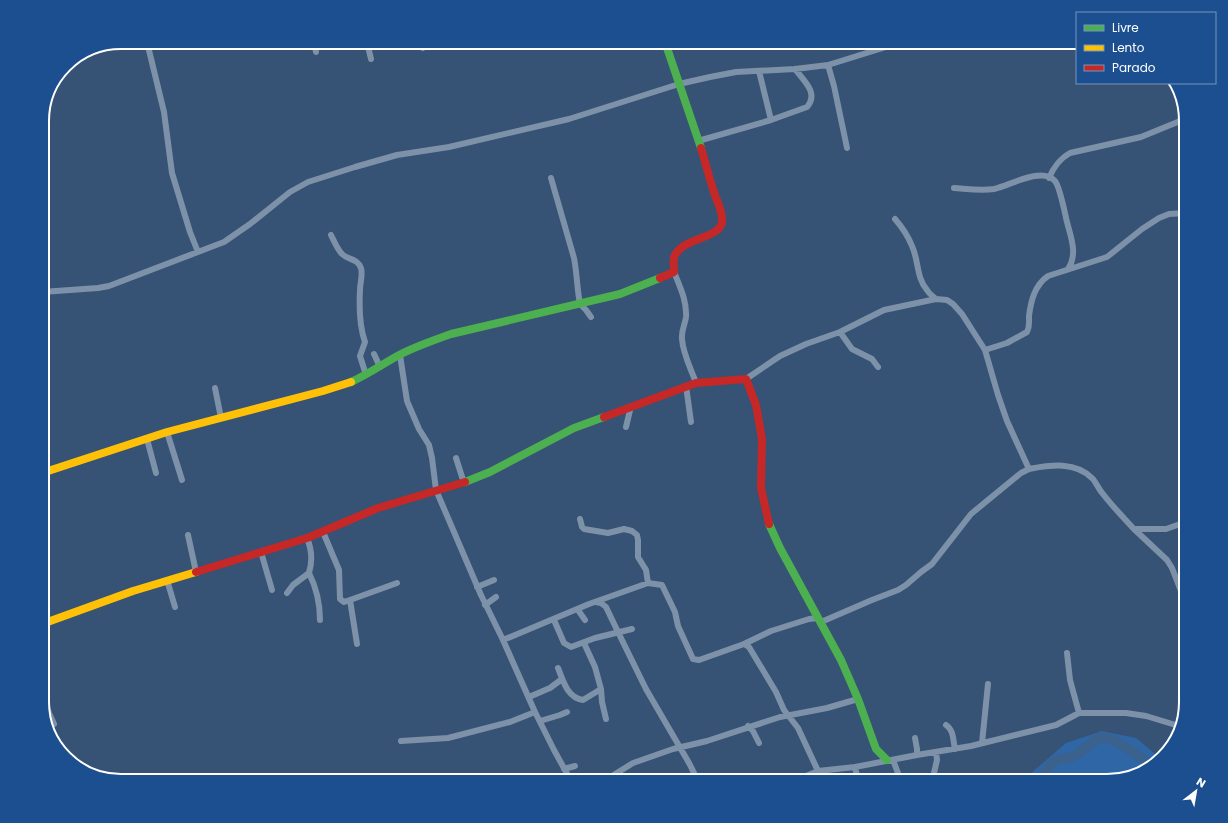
<svg xmlns="http://www.w3.org/2000/svg" width="1228" height="823" viewBox="0 0 1228 823" font-family="Poppins,sans-serif">
  <style>
    .green { fill: #2f66a5 }
    .lines { fill: none; stroke-linecap: round; stroke-linejoin: round }
    .river { stroke: #3b618d; stroke-width: 10 }
    .street { stroke: #7d92a8; stroke-width: 6 }
    .fast { stroke: #4caf50; stroke-width: 8 }
    .slow { stroke: #ffc107; stroke-width: 8 }
    .jam { stroke: #c62828; stroke-width: 8 }
    .rim { fill: none; stroke: #fff; stroke-width: 2 }
  </style>
  <rect width="100%" height="100%" fill="#365274"/>
  <!-- green -->
  <path class="green" d="M1102,731L1136,738L1160,758L1146,770L1107,781H1022L1066,743Z"/>
  <g class="lines">
    <!-- river -->
    <path class="river" d="M1040,781C1043,773 1050,764 1057,760C1061,758 1066,759 1069,758C1080,755 1088,744 1098,739C1111,733 1141,757 1151,766"/>
    <!-- street -->
    <path class="street" d="M147,42L164,112L172,173L190,232L198,252
      M314,42L316,52
      M367,42L371,59
      M422,42L423,48
      M828,65L834,86L847,148
      M771,120L807,107C819,93 804,81 795,69
      M698,141L771,120L759,71
      M551,178L574,258C577,273 577,289 580,304L586,310L591,317
      M1049,178C1053,168 1061,158 1070,153L1141,137L1185,119
      M954,188C968,189 981,191 994,189C1009,186 1042,166 1055,181C1060,187 1065,214 1067,222C1071,238 1078,254 1068,269
      M895,219C902,227 908,236 912,246C919,261 916,277 927,290C929,294 933,296 936,299
      M331,235C334,241 337,249 342,254C348,260 357,258 361,268C363,275 360,283 360,290C359,308 359,325 365,342L360,356L366,375
      M674,272C680,287 687,301 686,317C685,325 681,331 682,339C683,354 691,369 696,383
      M42,292L98,288L109,286L224,242L250,224L290,192L308,182L355,167L397,155L449,147L569,119L679,84L710,77L736,72L795,69L828,65L902,42
      M840,332L852,349L872,359L878,367
      M985,350L1007,343L1027,332C1030,326 1029,322 1029,316C1031,300 1035,285 1048,276L1107,257L1142,229L1159,218L1169,214L1186,213
      M374,354L380,367
      M400,355L407,401L419,429L429,445L432,458L436,490L481,595L503,640L535,712L554,750L571,781
      M746,379L780,356L806,344L840,332L884,310L936,299L947,300L953,304L962,314L985,350L998,395L1007,421L1029,469C1051,465 1076,461 1093,479C1097,484 1099,490 1103,494C1113,507 1124,518 1134,529H1166L1186,522
      M686,386L691,422
      M215,388L221,418
      M626,427L631,406
      M167,432L182,480
      M147,439L156,473
      M456,458L464,483
      M580,519L582,527L584,529L608,533L624,529L632,531L637,535L638,540V557L646,570L648,583L662,585L675,612L678,626L693,659L699,660L744,644L749,647L776,692L784,710L798,728L818,771
      M1134,529L1167,560L1172,568L1181,591L1182,601L1186,611
      M323,532L339,570L340,599L344,602L350,600L397,583
      M188,535L196,572
      M307,538C312,550 313,560 309,573
      M261,552L272,590
      M167,580L175,607
      M477,587L494,580
      M287,593L293,585L309,573C317,589 320,603 320,620
      M350,600L357,644
      M596,602L601,603L606,607L618,632L646,689L689,763L698,781
      M485,605L496,597
      M578,610L585,620
      M554,620L564,643L571,647L595,638L632,629
      M821,622L872,600L898,590L906,585L921,572L932,564L971,514L1021,473L1029,469
      M503,640L589,604L648,583
      M584,643L595,667L601,689L602,702L606,719
      M744,644L771,631L809,619L818,618
      M1067,653L1070,680L1079,713
      M558,668C563,680 567,698 583,700L601,689
      M42,691L49,713L54,724
      M529,697L550,688L562,679
      M540,721L560,715L567,712
      M946,725C954,730 953,741 955,749
      M748,726L753,731L759,743
      M915,738L917,749V755
      M401,741L448,738L510,722L535,712
      M982,743L988,684
      M893,760L901,781
      M855,767L858,781
      M564,769L575,766
      M934,773L937,760L936,752
      M604,781L633,763L673,749L707,741L780,717L827,708L858,699
      M794,781L818,771L855,767L917,755L971,746L1056,725L1079,713H1126L1146,716L1179,726"/>
    <!-- fast -->
    <path class="fast" d="M665,42L701,148
      M87,51L110,44
      M351,382C369,374 384,363 401,354C417,346 434,340 451,334L620,294L660,278
      M465,482L490,472L574,428L604,417
      M769,524L780,548L841,660L858,699L876,749L887,760"/>
    <!-- slow -->
    <path class="slow" d="M42,473L167,432L323,391L351,382
      M42,624L133,591L196,572"/>
    <!-- jam -->
    <path class="jam" d="M660,278L674,272C674,267 673,261 674,257C682,237 720,239 722,222C723,214 719,205 716,198C710,182 706,164 701,148
      M604,417L696,383L746,379L756,405L762,439L761,488L769,524
      M196,572L307,538L378,508L465,482"/>
  </g>
  <!-- crop -->
  <path d="M0 0H1228V823H0ZM121 49H1107A72 72 0 0 1 1179 121V702A72 72 0 0 1 1107 774H121A72 72 0 0 1 49 702V121A72 72 0 0 1 121 49Z" fill="#1b4f8f" fill-rule="evenodd"/>
  <path class="rim" d="M121 49H1107A72 72 0 0 1 1179 121V702A72 72 0 0 1 1107 774H121A72 72 0 0 1 49 702V121A72 72 0 0 1 121 49Z"/>
  <!-- legend -->
  <rect x="1076" y="12" width="140" height="72" fill="#1b4f8f" stroke="#7695bc"/>
  <rect x="1084" y="25" width="20" height="6" fill="#4caf50" stroke="#7695bc"/>
  <text x="1112" y="32" font-size="12" fill="#ffffff">Livre</text>
  <rect x="1084" y="45" width="20" height="6" fill="#ffc107" stroke="#7695bc"/>
  <text x="1112" y="52" font-size="12" fill="#ffffff">Lento</text>
  <rect x="1084" y="65" width="20" height="6" fill="#c62828" stroke="#7695bc"/>
  <text x="1112" y="72" font-size="12" fill="#ffffff">Parado</text>
  <!-- north arrow -->
  <g transform="translate(1196 791) rotate(31)" stroke="#1b4f8f" stroke-width="3" paint-order="stroke">
  <path d="M0-3L7 15L0 10L-7 15Z" fill="#ffffff"/>
  <text y="-6" font-size="11" font-weight="bold" text-anchor="middle" fill="#ffffff">N</text>
  </g>
</svg>
